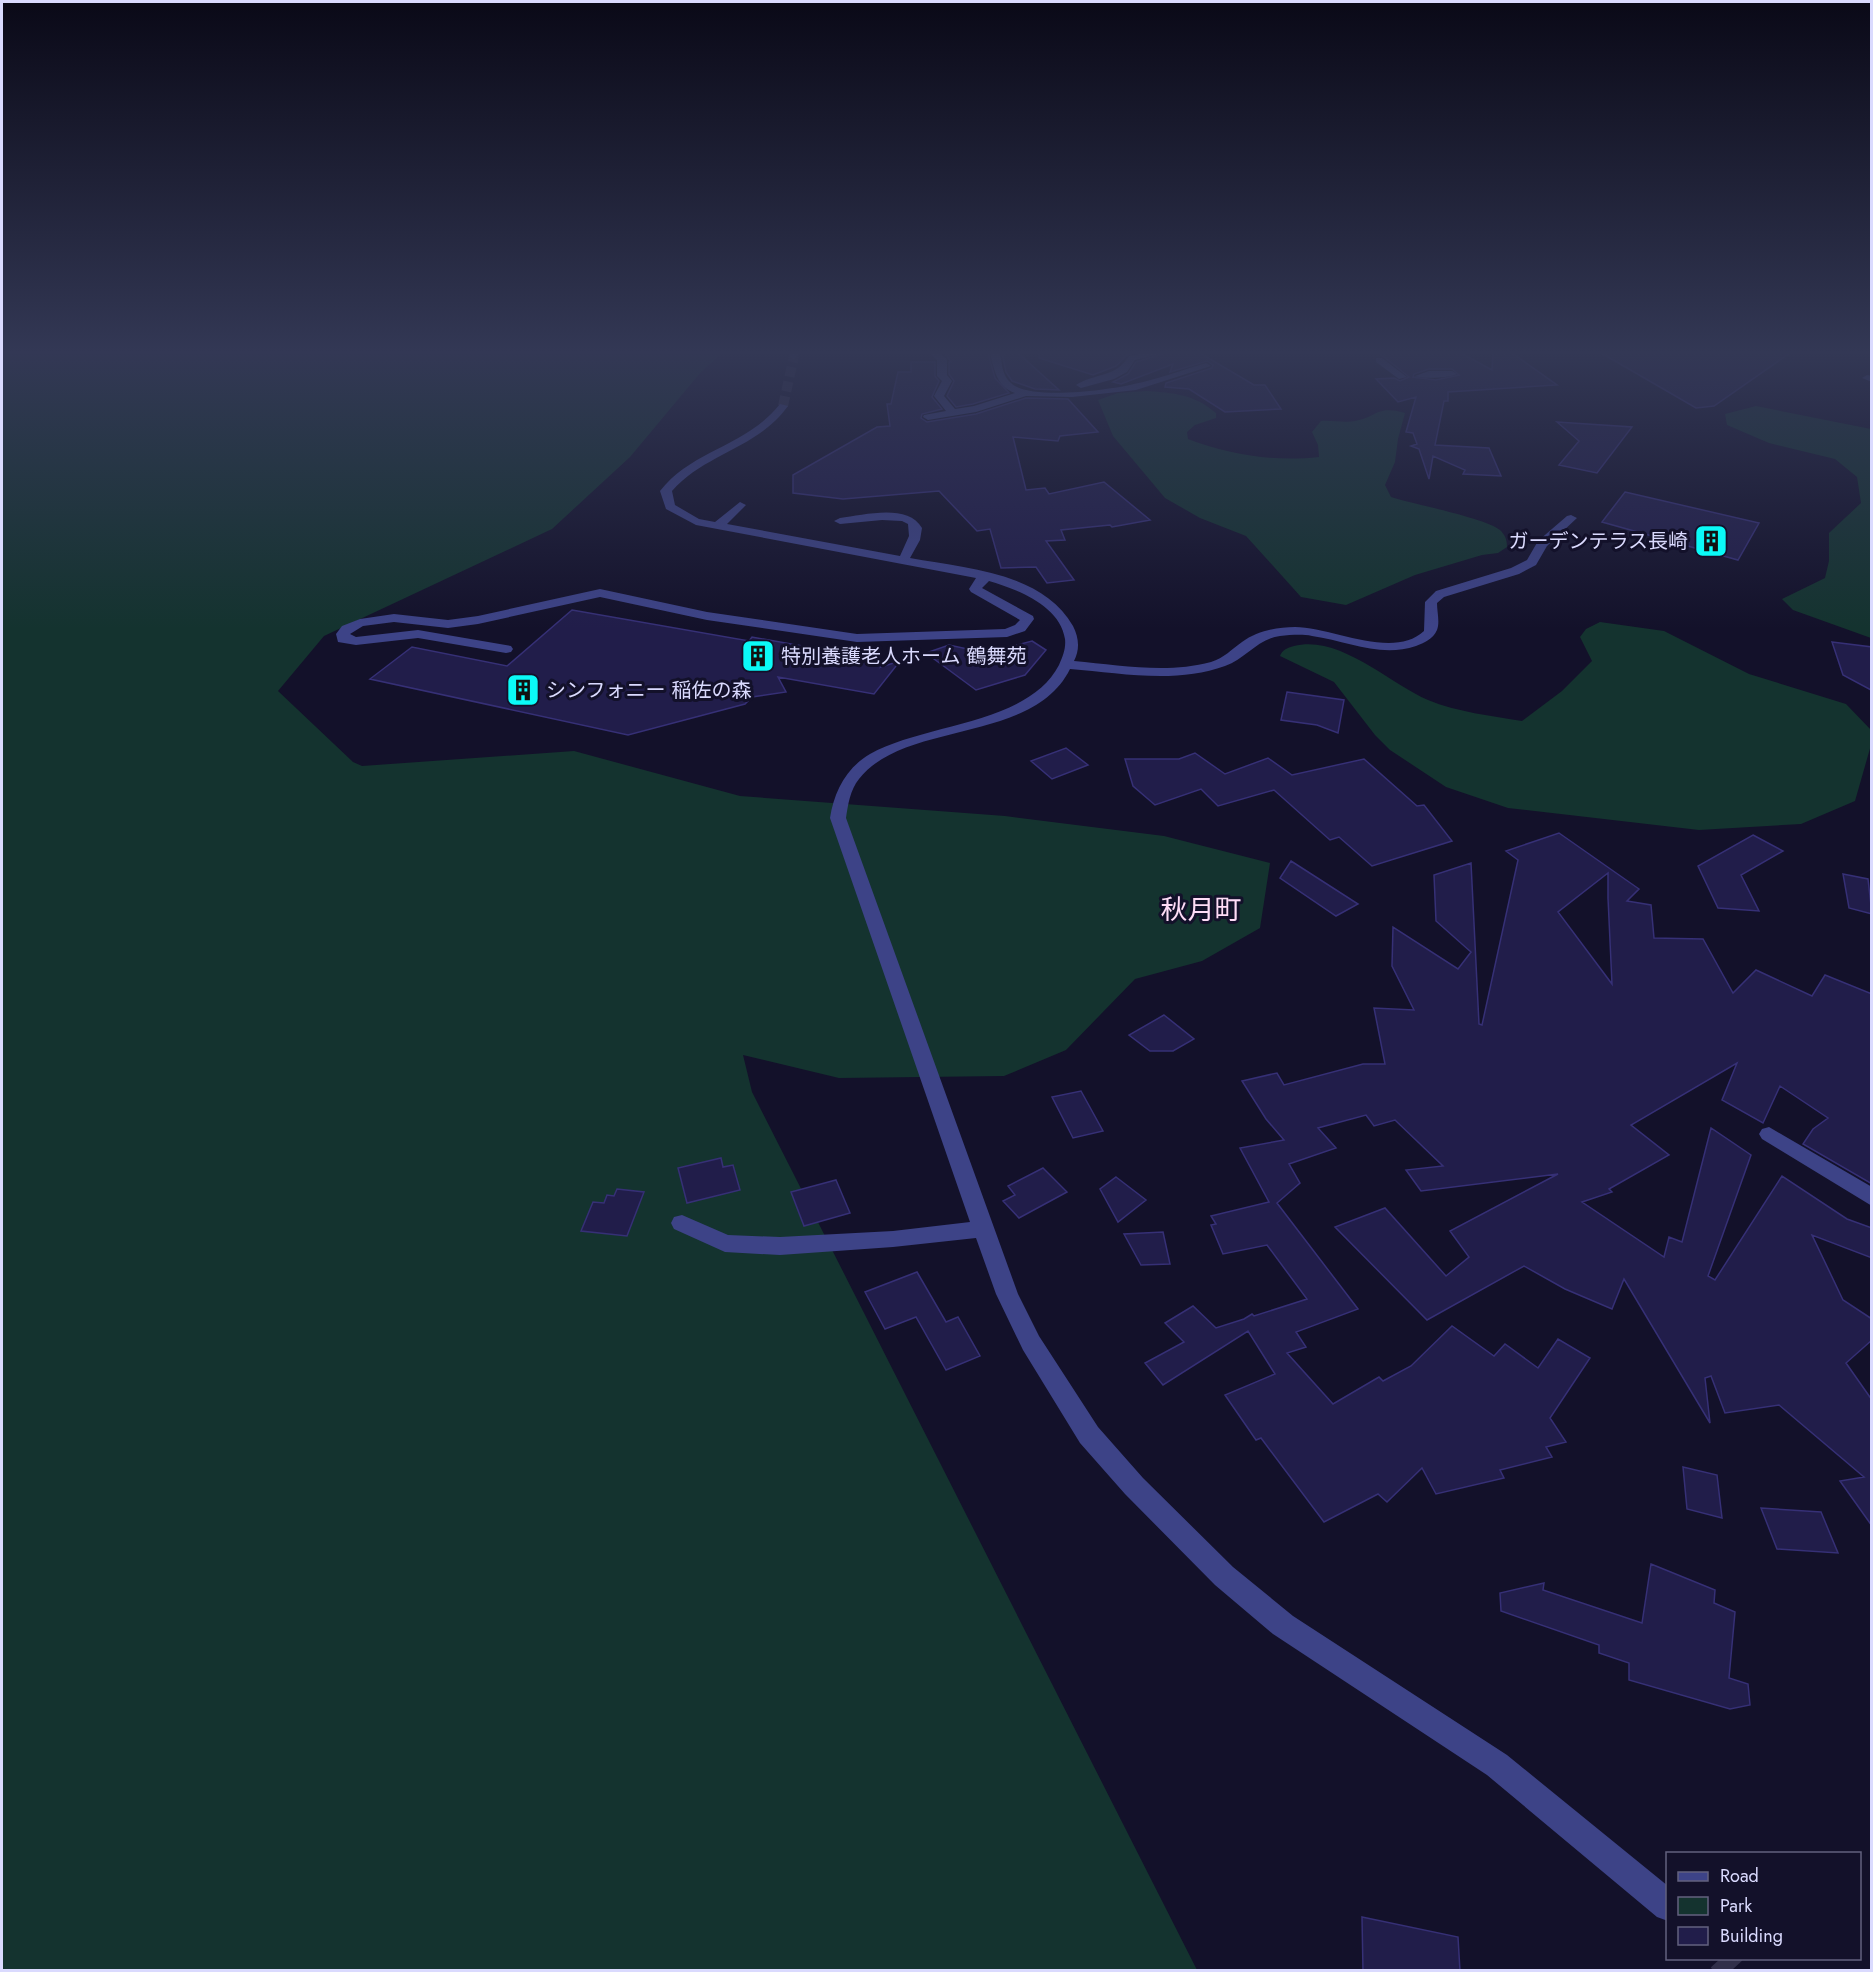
<svg xmlns="http://www.w3.org/2000/svg" width="1873" height="1972" viewBox="0 0 1873 1972" font-family="Jost,'Noto Sans JP',sans-serif">
  <style>
    .green { fill: #14332f }
    .building { fill: #211d4a; stroke: #363076; stroke-width: 1.5; fill-rule: evenodd }
    .lines { fill: none; stroke-linecap: round; stroke-linejoin: round }
    .minor-tunnel-far1 { stroke: #312f4a; stroke-width: 10; stroke-dasharray: 10 5; stroke-linecap: butt }
    .minor-tunnel { stroke: #312f4a; stroke-width: 28; stroke-dasharray: 28 14; stroke-linecap: butt }
    .minor { fill: #3d4387; fill-rule: evenodd }
    .labels { text-anchor: middle; stroke-width: 6; stroke-linejoin: round; paint-order: stroke }
    .far-poi-label { font-size: 20px; fill: #dadafe; stroke: #13112a; text-anchor: start }
    .quarter-label { font-size: 27px; fill: #fedcf6; stroke: #13112a }
  </style>
  <rect width="100%" height="100%" fill="#13112a"/>
  <!-- green -->
  <path class="green" d="M2,353H722L701,372L630,457L552,529L324,636L278,691L353,762L362,766L574,751L740,796L1005,816L1164,836L1270,863L1260,928L1202,961L1135,979L1066,1050L1004,1076L839,1078L743,1055L752,1092L1197,1970H2Z
    M1146,391C1174,393 1194,394 1216,413V418L1195,425L1187,432L1188,439C1230,455 1275,462 1319,457L1318,445L1312,432L1321,421C1332,420 1344,423 1355,421C1378,417 1376,405 1405,413L1398,439L1395,462L1385,485L1391,497C1413,504 1485,518 1500,530C1505,535 1507,539 1507,547L1498,553L1482,555L1415,575L1346,605L1301,597L1246,536L1200,518L1165,498L1113,436L1098,400L1118,393Z
    M1756,406L1871,429V638L1793,610L1782,599L1825,578L1829,561V533L1861,503L1857,477L1835,459L1769,443L1727,425L1725,414Z
    M1600,622L1664,631L1749,674L1846,704L1871,730V745L1855,801L1801,824L1699,830L1508,808L1446,787L1390,750L1375,735L1334,682L1280,656C1282,650 1287,648 1294,646C1339,634 1389,683 1428,700C1457,712 1492,716 1522,721L1562,691L1592,661L1580,637L1586,629Z"/>
  <!-- building -->
  <path class="building" d="M945,353H988L995,378L1009,393L973,404L956,407L947,396L954,381L949,374V362H951Z
    M1002,353H1018L1059,390L1035,389L1012,381L1006,372Z
    M1039,353H1133L1127,355L1116,366L1093,375L1039,358Z
    M1165,353H1200L1254,385H1265L1281,409L1225,412L1189,389L1165,387L1166,383L1212,368L1213,365L1207,361L1170,372L1173,364L1121,384L1113,382L1128,374L1136,362Z
    M1379,353H1461L1492,370L1493,353H1512L1557,385L1448,392V401H1444L1435,445L1489,448L1501,476L1463,474L1465,470L1433,456L1429,479L1419,449L1411,446L1417,444L1413,433L1406,432L1416,397L1398,402L1376,379L1394,378L1400,381L1409,377ZM1429,369H1452L1459,375L1436,380L1413,377L1414,374Z
    M1601,353H1790L1714,406L1696,408Z
    M911,362H935V376L939,381L932,397L942,409L922,414L921,418L927,422L976,414L1026,398L1068,399L1098,432L1060,436L1058,441L1013,437L1026,490L1045,488L1049,494L1104,482L1150,520L1112,527L1110,525L1061,530L1065,540L1046,541L1074,580L1047,583L1036,567L1001,568L990,529L977,531L939,491L843,499L793,493V475L877,427L890,426L887,404H891L898,372H911Z
    M1557,422L1632,427L1597,473L1559,465L1579,441Z
    M1625,492L1759,523L1738,560L1602,522Z
    M572,610L749,641L752,637L886,661L881,667L900,661L874,694L778,677L786,692L752,697L745,704L628,735L370,679L412,647L507,666Z
    M1032,641L1046,650L1025,675L976,690L926,653L949,645L986,653Z
    M1832,642L1872,647L1871,690L1843,675Z
    M1287,692L1344,700L1338,733L1317,725L1281,720Z
    M1066,748L1088,765L1052,779L1031,761Z
    M1195,753L1225,774L1268,758L1292,775L1364,759L1417,806L1424,805L1452,841L1372,866L1339,837L1330,840L1274,790L1218,806L1201,789L1155,805L1133,786L1125,759H1179Z
    M1559,833L1639,889L1627,901L1651,905L1654,938L1703,939L1733,993L1756,970L1812,996L1825,975L1872,994V1184L1803,1144L1813,1129L1828,1118L1780,1086L1763,1123L1722,1100L1737,1063L1631,1125L1669,1155L1609,1189L1612,1192L1582,1202L1664,1257L1669,1237L1682,1242L1711,1128L1751,1155L1708,1276L1715,1280L1782,1176L1847,1219L1872,1228V1258L1812,1235L1843,1300L1872,1319V1340L1846,1363L1872,1400V1526L1840,1481L1864,1477L1779,1405L1725,1413L1711,1376L1705,1378L1710,1423L1624,1279L1612,1309L1565,1289L1524,1266L1427,1320L1335,1227L1385,1208L1446,1276L1469,1257L1450,1231L1558,1174L1421,1191L1406,1170L1443,1166L1395,1120L1374,1126L1366,1115L1318,1128L1336,1148L1289,1164L1300,1183L1277,1203L1358,1309L1296,1332L1306,1347L1287,1353L1333,1404L1379,1377L1383,1381L1411,1366L1452,1326L1494,1356L1505,1344L1538,1368L1558,1339L1590,1358L1550,1418L1566,1442L1546,1447L1552,1457L1500,1470L1504,1478L1436,1494L1422,1468L1387,1502L1378,1494L1324,1522L1261,1438L1256,1440L1225,1395L1275,1374L1248,1331L1163,1385L1145,1363L1184,1342L1165,1323L1193,1306L1216,1328L1244,1319L1252,1314L1254,1316L1307,1299L1267,1245L1223,1254L1211,1225L1216,1224L1211,1216L1269,1202L1240,1148L1284,1140L1266,1119L1242,1081L1277,1073L1284,1085L1363,1064H1385L1374,1008L1414,1010L1392,966L1393,927L1458,969L1471,952L1436,921L1434,875L1471,863L1479,1024L1482,1025L1518,860L1506,851ZM1608,873V898L1612,984L1558,912Z
    M1753,835L1783,851L1741,875L1759,911L1718,908L1698,866Z
    M1291,861L1358,904L1336,916L1280,878Z
    M1843,874L1868,879L1872,914L1849,908Z
    M1164,1015L1194,1039L1173,1051H1150L1129,1035Z
    M1081,1091L1103,1131L1073,1138L1052,1097Z
    M721,1158L723,1167L733,1165L740,1190L687,1203L678,1168Z
    M1043,1168L1067,1192L1019,1218L1003,1201L1015,1195L1008,1186Z
    M1116,1177L1146,1200L1118,1222L1100,1189Z
    M836,1180L850,1213L804,1226L791,1192Z
    M617,1189L644,1192L627,1236L581,1231L593,1202L604,1203L607,1195L614,1196Z
    M1163,1232L1170,1264L1141,1265L1124,1234Z
    M917,1272L946,1322L958,1317L980,1356L946,1370L916,1317L885,1329L865,1292Z
    M1683,1467L1717,1475L1722,1518L1687,1509Z
    M1761,1508L1821,1512L1838,1553L1777,1549Z
    M1651,1564L1715,1590L1714,1603L1735,1612L1729,1678L1748,1684L1750,1705L1730,1709L1629,1680V1663L1599,1653V1645L1501,1611L1500,1593L1544,1583L1543,1590L1642,1623Z
    M1362,1917L1458,1937L1460,1971H1363Z"/>
  <g class="lines">
    <!-- minor-tunnel-far1 -->
    <path class="minor-tunnel-far1" d="M783,406L794,356"/>
    <!-- minor-tunnel -->
    <path class="minor-tunnel" d="M1721,1958L1732,1970"/>
    <!-- minor -->
    <path class="minor" d="M790,353H800L794,359L789,356Z
      M929,353H940L947,359V375L952,381L944,396L955,409L974,406L1015,393C997,387 994,370 990,353H1000C1002,363 1002,376 1011,383C1030,401 1109,390 1134,384C1159,379 1182,370 1206,363L1211,366L1136,390L1072,397L1026,396L976,412L928,420L923,417L924,415L946,411L934,396L942,381L937,376V360Z
      M1144,353H1163L1135,360L1127,372L1114,379L1081,388L1076,385C1094,373 1116,378 1129,356Z
      M1376,358H1382L1407,377L1399,379L1376,362Z
      M1429,371H1452L1457,374C1451,378 1421,379 1415,376Z
      M1867,375L1872,376V382L1862,378Z
      M780,404L788,406C757,449 705,453 672,491L675,505L699,519L715,522L740,502L746,505L727,524L900,556L909,536L908,524L902,521L882,520L840,524L834,521L840,518C864,515 908,503 922,528L920,540L910,558C965,568 1042,572 1073,626C1079,638 1080,649 1074,661C1119,665 1167,674 1211,662C1224,658 1232,649 1242,642C1257,631 1277,627 1295,627C1332,627 1393,660 1424,631L1425,602L1436,591L1511,568L1527,560L1538,541L1567,516L1571,515L1577,518L1547,546L1536,565L1519,574L1444,597L1437,603C1437,612 1440,622 1437,630C1433,639 1424,643 1416,646C1380,658 1348,641 1312,636C1302,634 1291,635 1280,636C1257,639 1246,659 1225,666C1176,684 1120,673 1070,669C1033,744 905,720 859,779C850,790 848,805 846,818L1018,1294L1039,1336L1098,1427L1143,1478L1233,1567L1293,1616L1507,1755L1668,1886V1921L1657,1917L1487,1775L1273,1634L1215,1585L1125,1494L1080,1443L1023,1350L996,1294L976,1238L893,1247L780,1255L725,1252L674,1229L671,1223L674,1217L682,1215L728,1235L780,1237L893,1231L970,1222L830,818C834,792 846,768 870,754C924,723 1028,725 1059,665C1063,656 1066,648 1065,639C1060,605 1016,589 989,581L982,588L1033,616L1034,619L1025,631L1007,637L857,642L707,620L600,597L478,624L448,628L394,622L363,626L350,634L356,637L418,630L511,646L513,649L511,652L506,653L418,638L356,645L338,642L336,634L342,626L360,619L394,614L448,620L478,616L600,589L707,612L857,634L1005,629L1015,625L1020,620L971,592L969,589L976,578L696,525L666,509L660,491C693,449 746,447 780,404Z
      M1769,1127L1872,1187V1206L1762,1139L1759,1134L1762,1129Z"/>
  </g>
  <!-- sky -->
  <linearGradient id="sky" x2="0" y2="1"><stop stop-color="#0a0917"/><stop offset="0.56" stop-color="#333855"/><stop offset="1" stop-color="#333855" stop-opacity="0"/></linearGradient>
  <rect width="1873" height="629" fill="url(#sky)"/>
  <!-- icons -->
  <defs>
    <symbol id="building-square" viewBox="-11 -11 22 22"><rect x="-9" y="-9" width="18" height="18" rx="4" fill="#0bfaf7" stroke="#13112a"/><path d="M-4-6H4V6H1V3H-1V6H-4ZM-2.5-4.3h1.7v1.8h-1.7ZM.8-4.3h1.7v1.8H.8ZM-2.5-1h1.7V.8h-1.7ZM.8-1h1.7V.8H.8Z" fill="#111"/></symbol>
  </defs>
  <g fill-rule="evenodd">
    <use href="#building-square" x="1692" y="522" width="38" height="38"/>
    <use href="#building-square" x="739" y="637" width="38" height="38"/>
    <use href="#building-square" x="504" y="671" width="38" height="38"/>
  </g>
  <g class="labels">
    <!-- far-poi labels -->
    <g class="far-poi-label">
      <text x="1688" y="548" text-anchor="end">ガーデンテラス長崎</text>
      <text x="781" y="663">特別養護老人ホーム 鶴舞苑</text>
      <text x="546" y="697">シンフォニー 稲佐の森</text>
    </g>
    <!-- quarter labels -->
    <g class="quarter-label">
      <text x="1201" y="919">秋月町</text>
    </g>
  </g>
  <!-- border -->
  <rect width="1873" height="1972" fill="none" stroke="#dadafe" stroke-width="6"/>
  <!-- legend -->
  <rect x="1666" y="1852" width="195" height="108" fill="#13112a" stroke="#63617f" stroke-width="1.5"/>
  <rect x="1678" y="1872" width="30" height="9" fill="#3d4387" stroke="#63617f" stroke-width="1.5"/>
  <text x="1720" y="1882" font-size="18" fill="#dadafe">Road</text>
  <rect x="1678" y="1897" width="30" height="18" fill="#14332f" stroke="#63617f" stroke-width="1.5"/>
  <text x="1720" y="1912" font-size="18" fill="#dadafe">Park</text>
  <rect x="1678" y="1927" width="30" height="18" fill="#211d4a" stroke="#63617f" stroke-width="1.5"/>
  <text x="1720" y="1942" font-size="18" fill="#dadafe">Building</text>
</svg>
